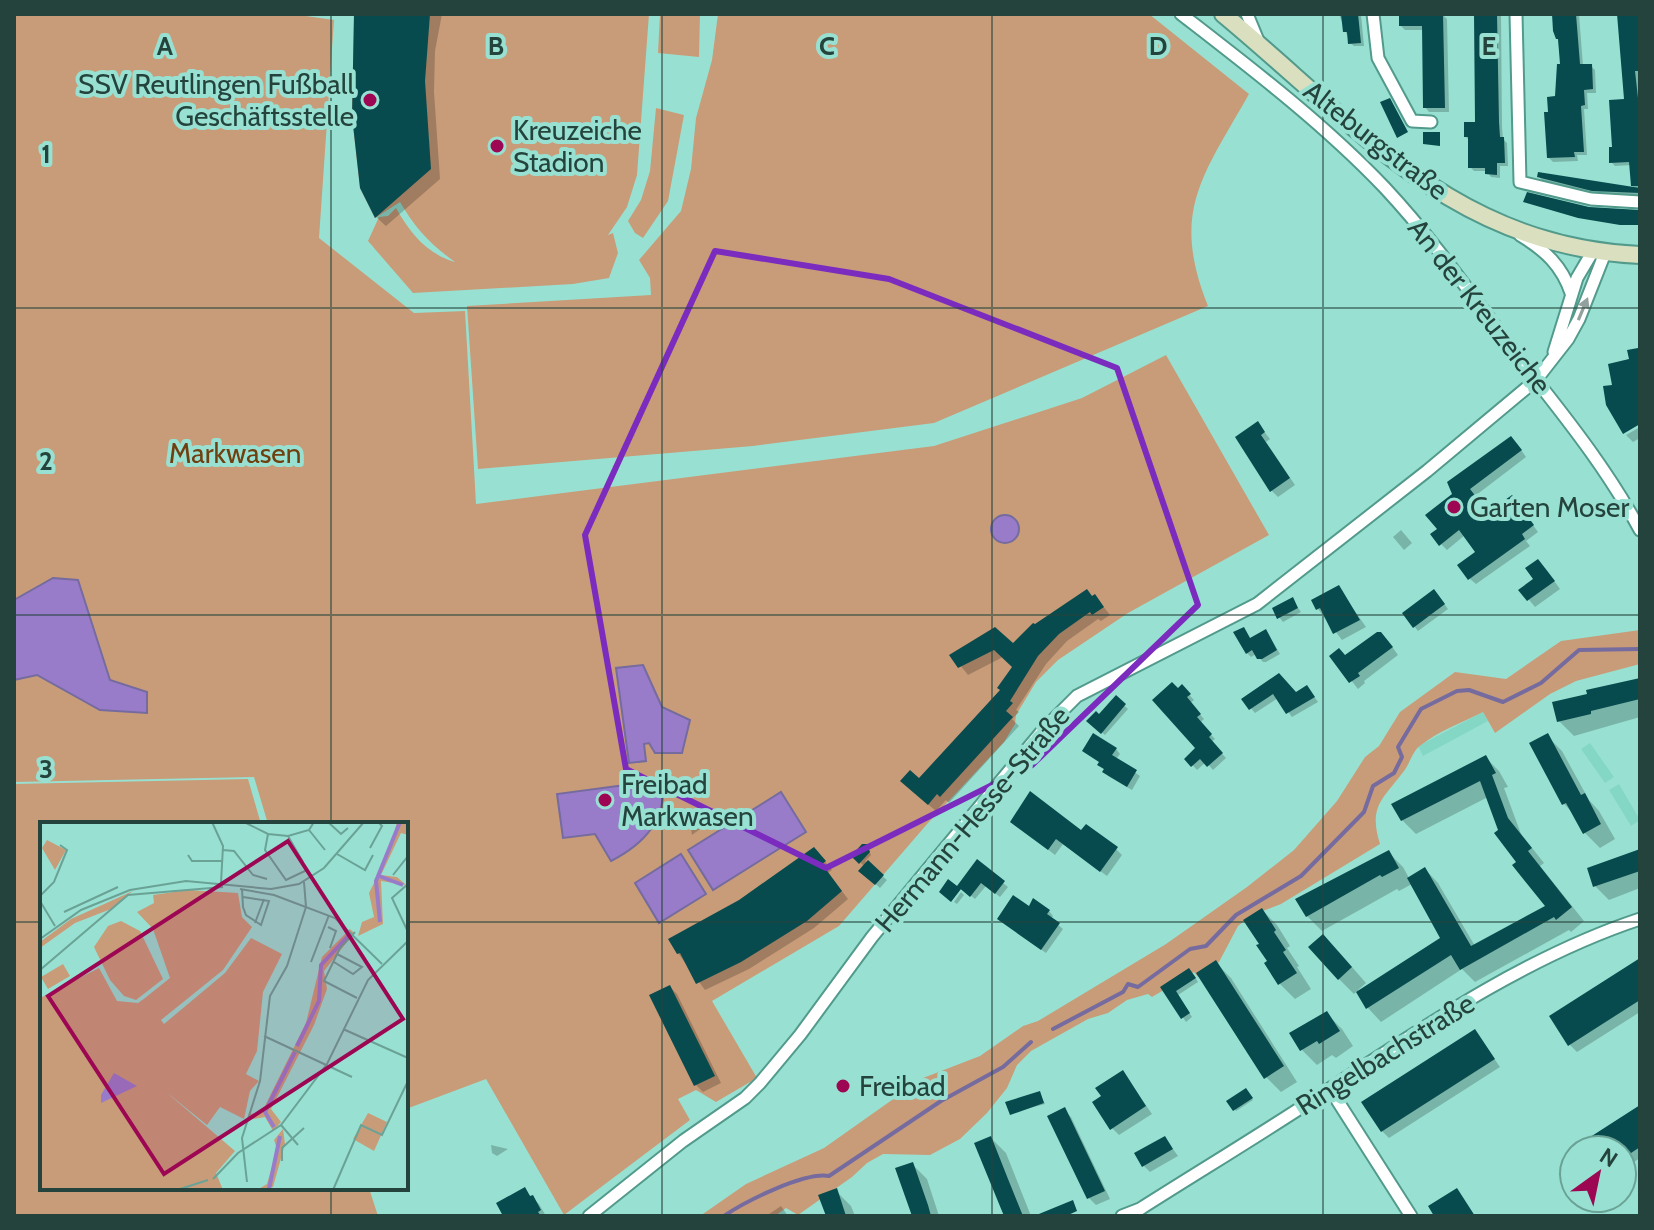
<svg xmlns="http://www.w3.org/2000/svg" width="1654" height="1230" viewBox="0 0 1654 1230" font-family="Cabin,sans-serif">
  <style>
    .built { fill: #84d7c5 }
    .green { fill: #c89c79 }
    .water { fill: #987cca; stroke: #756b9f; stroke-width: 2 }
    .shadow { fill: #0003 }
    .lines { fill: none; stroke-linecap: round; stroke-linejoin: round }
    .stream { stroke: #756b9f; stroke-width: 4 }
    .building { fill: #084b4e }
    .street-casing { stroke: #529a8b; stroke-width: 15 }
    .secondary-casing { stroke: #529a8b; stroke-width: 20 }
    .street { stroke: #fff; stroke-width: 11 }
    .secondary { stroke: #dae0bf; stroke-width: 16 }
    .oneway { fill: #92a19e }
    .marked { fill: none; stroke: #7b2cbf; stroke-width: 6; stroke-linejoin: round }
    .grid { fill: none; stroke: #24433c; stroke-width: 2; stroke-opacity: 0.55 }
    .poi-dot { fill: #9c0653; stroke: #98e1d2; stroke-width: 3 }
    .labels { text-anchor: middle; stroke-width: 8; stroke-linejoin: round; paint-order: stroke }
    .poi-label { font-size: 28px; fill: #24433c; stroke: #98e1d2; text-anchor: start }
    .street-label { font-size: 28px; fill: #24433c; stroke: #98e1d2 }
    .park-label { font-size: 28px; fill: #6f3f10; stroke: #98e1d2 }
    .inset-river { fill: none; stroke: #987cca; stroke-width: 4 }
    .inset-road { fill: none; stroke: #6aa296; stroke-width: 2 }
    .view { fill: #9c0653; fill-opacity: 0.15; stroke: #9c0653; stroke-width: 4 }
    .inset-edge { fill: none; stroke: #24433c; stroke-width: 4 }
    .grid-label { font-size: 26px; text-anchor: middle; font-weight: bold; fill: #24433c; stroke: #98e1d2; stroke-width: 8; stroke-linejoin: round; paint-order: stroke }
  </style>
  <rect width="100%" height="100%" fill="#98e1d2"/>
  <!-- built -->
  <path class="built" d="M1483,712L1488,721L1423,756L1418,746Z
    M1590,743L1614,777L1605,783L1581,749Z
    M1619,784L1640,820L1631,826L1609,790Z"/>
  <!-- green -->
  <path class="green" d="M14,14H292L334,20L319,238L414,313L465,311L476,504L934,446L1082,398L1166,355L1269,535L1128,613L1058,660L1036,682L1016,715L1015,724L1004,742L928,823L839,926L712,1001L757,1078L716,1102L696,1090L678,1099L690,1120L564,1215L486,1079L406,1109V824H268L254,777L14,782Z
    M354,14H649L637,175L627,207L608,235L613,233L618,253L609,278L573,284L413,293L368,241L379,217L388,216L396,208C410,233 427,254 455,262C431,245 415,228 400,202L375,218L360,188L352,116Z
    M660,14H700L699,57L658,53Z
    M718,14H1149L1249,94C1203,176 1170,211 1208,306L934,423L753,446L478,469L467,306L651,295L650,278L639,260L681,211L691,169L696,118L712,60Z
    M656,108L684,115L668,201L643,238L635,233L628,221L641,200L650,171Z
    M1640,630V664L1576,681L1550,694L1495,733L1483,712C1463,722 1439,731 1421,745C1413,750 1410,763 1404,771C1383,799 1368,806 1380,844L1281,904L1252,915L1238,926L1219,962L1198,977L1194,972L1152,997L1148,994L1127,1000L1108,1013L1088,1019L1031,1051L1017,1065L1007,1088L987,1113L960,1139L930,1155L883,1154L867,1163L852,1177L798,1215L786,1208L775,1216H700L746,1184L824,1148L923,1078L980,1056L1023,1026L1038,1021L1166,944L1247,887L1294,850L1337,801L1365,757L1379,746L1400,712L1455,672L1506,679L1561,641Z
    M248,779L261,824H42V1188H369L378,1216H14V784Z"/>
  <!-- water -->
  <path class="water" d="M991 529a14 14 0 1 1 28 0a14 14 0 1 1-28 0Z
    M53,578L78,580L110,680L147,692V713L100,710L37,675L14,680V600Z
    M643,665L662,707L690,720L682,753H655L649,743L644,744L646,761L629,763L616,668Z
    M663,780C667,820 644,844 611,861L595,834L563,838L557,794Z
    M781,792L806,832L713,890L688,850Z
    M681,854L706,894L659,923L635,883Z"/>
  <!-- shadow -->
  <path class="shadow" d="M357,14H442L435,51L434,92L440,179L386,226L376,217Z
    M1339,14L1361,15L1364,46H1354L1350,43Z
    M1401,14H1442L1447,19L1449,112H1429L1425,107L1424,30H1405L1401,26Z
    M1476,14H1501L1502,127L1503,139L1507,143L1508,166H1500V178L1491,177L1487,171H1474L1470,167V141L1466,137L1478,124Z
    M1554,14H1579L1583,66H1591L1595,70L1596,93H1587L1588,109H1584L1587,155H1577L1578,161L1553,162L1549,158L1550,113L1557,98L1562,66Z
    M1619,14H1640V196L1598,194L1543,181L1539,177L1633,189L1632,165L1615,166L1611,162L1626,101Z
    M1640,349V422L1624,431L1614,387L1631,361L1630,352Z
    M1258,424L1270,439L1266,442L1295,485L1278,497L1271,490Z
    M1640,427V438L1633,442L1626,435Z
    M1517,444L1526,457L1475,496L1488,514L1517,503L1538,532L1526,541L1530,546L1476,584L1470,579L1477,552L1465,535L1447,550L1441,544L1439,529L1455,494Z
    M1562,496L1569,505L1563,509L1556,500Z
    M1401,530L1412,543L1404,550L1393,537Z
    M1545,568L1560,589L1535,607L1521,590Z
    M1338,587L1366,627L1342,640L1318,609Z
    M1438,595L1448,609L1418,631L1414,626Z
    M1095,596L1110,615L1101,621L1098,619L1067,641L1046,664L1016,710L1019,712L1012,719L1019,726L949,803L946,800L936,811L910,789L1002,690L1014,667L1003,657L968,675L952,655L1013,646Z
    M1292,599L1301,612L1283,622L1279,617Z
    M1244,629L1251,640L1269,635L1280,654L1266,662H1263L1256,654L1251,657L1247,653Z
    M1388,641L1398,655L1364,681L1365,683L1358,689L1332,656L1346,657Z
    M1278,676L1296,694L1311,692L1318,702L1292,717L1278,698L1255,713L1244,700Z
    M1640,680V717L1574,736L1559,721L1589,695Z
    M1182,687L1194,700L1190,703L1204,719L1200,723L1215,739L1211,742L1226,758L1213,770L1206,762L1197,770L1187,759L1198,749L1178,691Z
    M1116,698L1128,709L1105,735L1089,721L1100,717Z
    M1547,736L1562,751L1589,800L1599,811L1615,839L1600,848L1585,833L1575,815L1564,804Z
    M1116,749L1120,754L1116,759L1140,776L1132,790L1108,776L1100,764Z
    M1486,758L1499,771L1508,787L1504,788L1521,834L1544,863L1540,866L1584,921L1571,932L1569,930L1475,982L1462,969L1381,1022L1368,1008L1357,991L1354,994L1339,979L1338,951L1366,983L1358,990L1360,992L1443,938L1412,884L1399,891L1397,889L1322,931L1307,916L1388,852L1403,867L1409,878L1425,869L1438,883L1475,946L1548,907L1500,831L1488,797L1416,834L1402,820Z
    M692,820L699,824L700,829L692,835L690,823Z
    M1019,827L1081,833L1116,849L1122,855L1107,876L1063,844L1055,855Z
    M868,848L871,855L865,861L887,880L880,888L861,871L865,867L854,856Z
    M1640,852V888L1609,900L1595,886Z
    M822,858L832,870L828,873L848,899L814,928L749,969L705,990L678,953Z
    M977,862L1008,887L1000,897L986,886L975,899L964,890Z
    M961,892L964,895L957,904L954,902Z
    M1034,901L1049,911L1053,916L1051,919L1063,929L1046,953L1004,923L1029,908Z
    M1262,910L1277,925L1290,946L1287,948L1299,966L1297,967L1311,989L1295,999L1280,984L1267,964L1270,962Z
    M1640,961V1012L1577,1052L1570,1045Z
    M1216,963L1231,978L1297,1082L1281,1092L1266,1077Z
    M1193,974L1198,982L1178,995L1192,1017L1186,1022L1163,988Z
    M670,987L677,994L721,1083L703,1092L696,1085Z
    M1327,1014L1342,1029L1353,1046L1336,1058L1332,1055L1317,1065L1302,1050L1291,1034Z
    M1475,1031L1500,1067L1389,1138L1382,1131Z
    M1123,1072L1152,1114L1119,1135L1112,1128L1104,1097Z
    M1246,1091L1253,1100L1236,1111L1229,1101Z
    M1040,1093L1045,1104L1011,1113Z
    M1640,1107V1158L1622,1170V1150L1574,1152Z
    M1064,1110L1071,1117L1110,1199L1096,1205L1089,1198L1050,1116Z
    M991,1138L1006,1153L1031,1216H1006Z
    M1165,1138L1178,1156L1150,1172L1144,1166Z
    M491,1145L508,1149L497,1156L492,1153Z
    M912,1164L927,1179L939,1216H913Z
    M524,1190L539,1204L546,1216H506Z
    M836,1191L851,1206L855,1216H828Z
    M781,1206L788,1216H766Z"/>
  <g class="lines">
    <!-- stream -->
    <path class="stream" d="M1053,1029L1123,992L1128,984L1138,987L1190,949L1206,946L1236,915L1301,876L1364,812L1373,786L1394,773L1402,757L1398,747L1421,709L1457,691L1469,690L1503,702L1541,683L1579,650L1640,649
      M724,1216C746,1201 804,1172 829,1176L941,1101L1003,1067L1031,1042"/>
  </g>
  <!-- building -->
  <path class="building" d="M354,14H430L425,81L431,169L375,218L360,188L352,116Z
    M1341,14H1358L1361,43L1348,44L1347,32H1343Z
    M1399,14H1443L1445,108H1423L1422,26H1399Z
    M1474,14H1497L1499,122L1500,137H1504L1505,163H1497V175L1485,174V168H1468V137H1464V122H1475Z
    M1552,14H1576L1580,64H1592L1593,89L1584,90L1585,105L1581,106L1584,152H1574L1575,157L1547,158L1544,112H1548L1547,97L1555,96L1557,64H1560L1558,39H1556L1553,31Z
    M1617,14H1640L1639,71H1635L1638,98H1640V186H1631L1629,162L1609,163V147H1612L1609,100L1624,99Z
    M1390,98L1408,132L1397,138L1380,102Z
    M1423,132H1440V146L1423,144Z
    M1538,172L1640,188V193L1592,191L1537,177Z
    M1527,192L1589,207L1640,210V225H1620L1578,218L1523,202Z
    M1638,348L1640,424L1623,434L1606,405L1603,386L1612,385L1608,364L1629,359L1627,350Z
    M1258,421L1265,432L1261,435L1290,478L1270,492L1235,437Z
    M1511,436L1522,450L1470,489L1488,512L1512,495L1534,525L1522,534L1525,539L1468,580L1457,565L1475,552L1459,530L1439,546L1430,534L1437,529L1425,515L1452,494L1447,482Z
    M1538,559L1555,581L1527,601L1518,590L1533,579L1525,568Z
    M1339,585L1360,620L1333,634L1320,608L1316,610L1311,600Z
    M1087,589L1092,596L1095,594L1104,607L1092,615L1090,612L1059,634L1038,656L1010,701L1013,703L1006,711L1013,717L940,797L937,794L928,805L900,781L910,770L919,778L1000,690L997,688L1012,667L994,650L958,668L949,655L995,627L1013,643L1033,623L1035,624Z
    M1434,589L1445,604L1413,628L1402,613Z
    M1293,597L1298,608L1277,619L1272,608Z
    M1244,627L1250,638L1266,629L1277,650L1262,659H1257L1252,650L1246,654L1233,632Z
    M1377,632H1381L1393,647L1358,673L1360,676L1349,683L1329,656L1339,648L1345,655Z
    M1279,673L1296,692L1307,685L1315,697L1286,714L1273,694L1249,710L1241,699Z
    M1640,678V699L1591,711V714L1557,722L1552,702L1587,694L1586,690Z
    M1172,682L1178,688L1182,684L1191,694L1187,697L1201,714L1197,717L1212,734L1209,737L1223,753L1207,767L1200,759L1191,767L1184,759L1195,748L1152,700Z
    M1116,695L1126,704L1101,734L1086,721L1096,711L1099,714Z
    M1093,733L1117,748L1112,755L1137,770L1127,787L1102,772L1104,769L1097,765L1099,762L1082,751Z
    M1548,733L1581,795L1585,793L1601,824L1583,834L1566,803L1562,805L1529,743Z
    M1486,755L1496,773L1492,775L1508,818L1532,848L1528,851L1572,907L1556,920L1554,917L1460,970L1451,955L1366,1009L1356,992L1440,938L1407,878L1425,867L1471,946L1545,906L1512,865L1516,862L1494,833L1498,830L1480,781L1401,821L1391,804Z
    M1030,791L1081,830L1086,824L1118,847L1100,872L1056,839L1048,850L1010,822Z
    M862,844H867L870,852L859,864L851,856Z
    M814,847L826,861L822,864L842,891L807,921L741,962L696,984L680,953L677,954L668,939L739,900Z
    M1640,849V871L1593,887L1587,868Z
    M1389,850L1399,868L1382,877L1380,875L1306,917L1295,899Z
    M977,859L1005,881L995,894L981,883L970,897L957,886Z
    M868,860L884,875L875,885L858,871Z
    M948,879L961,889L951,902L939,892Z
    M1013,895L1029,906L1033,898L1050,910L1047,914L1060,923L1041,950L997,919Z
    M1262,908L1276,930L1274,932L1286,950L1283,952L1297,973L1278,985L1264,963L1267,961L1256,945L1259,944L1243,920Z
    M1323,934L1352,967L1338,980L1308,947Z
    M1640,958V1000L1568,1046L1549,1016Z
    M1216,960L1284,1066L1264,1079L1196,973Z
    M1189,968L1196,978L1176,991L1190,1013L1181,1019L1160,987Z
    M670,985L715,1076L694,1086L649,995Z
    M1327,1011L1340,1031L1319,1044L1317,1041L1300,1051L1289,1033Z
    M1475,1029L1495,1059L1381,1132L1361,1102Z
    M1123,1070L1146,1106L1110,1130L1092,1102L1101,1096L1095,1088Z
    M1246,1088L1253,1098L1233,1111L1226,1101Z
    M1040,1091L1044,1103L1010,1115L1005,1102Z
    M1640,1105V1147L1622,1159V1150H1570Z
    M1065,1107L1105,1191L1087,1199L1047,1116Z
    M991,1136L1008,1179L1023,1216H1004L974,1143Z
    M1165,1136L1173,1149L1142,1167L1134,1153Z
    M913,1162L928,1205L931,1216H912L895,1168Z
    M525,1187L530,1196L533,1195L541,1210L538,1212L541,1216H503L496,1203Z
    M837,1188L846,1216H826L818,1195Z
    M1457,1188L1475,1216H1434L1428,1206Z
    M1073,1200L1077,1211L1066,1216H1034Z"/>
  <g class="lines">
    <defs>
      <path id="street" d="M1181,14C1252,69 1323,123 1385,188C1441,248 1486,316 1536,380C1574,428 1611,476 1640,530
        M1247,14L1259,43
        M1373,14L1378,58L1412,121L1431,122
        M1516,14L1520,182L1591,199L1640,202
        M1520,235C1545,250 1562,266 1571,293
        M1554,352L1577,278L1593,251
        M1330,1089L1411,1216
        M589,1216L683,1141L745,1098L760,1083L800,1035L872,937L923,875L1043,730L1077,696L1257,604L1427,471L1536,380L1568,339L1579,319L1605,253
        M1122,1216L1140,1209C1203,1169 1268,1130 1331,1088C1428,1024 1528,956 1640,919"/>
      <path id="secondary" d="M1223,14C1356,124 1454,247 1640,255"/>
    </defs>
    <!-- street casing -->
    <use href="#street" class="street-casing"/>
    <!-- secondary casing -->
    <use href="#secondary" class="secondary-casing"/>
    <!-- street -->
    <use href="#street" class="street"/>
    <!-- secondary -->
    <use href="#secondary" class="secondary"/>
  </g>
  <!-- one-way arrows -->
  <defs><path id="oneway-solid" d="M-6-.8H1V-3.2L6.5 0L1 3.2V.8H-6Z" transform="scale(2)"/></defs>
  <use class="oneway" href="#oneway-solid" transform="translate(1583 309) rotate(-67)"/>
  <!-- marked area -->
  <path class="marked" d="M715,251L889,279L1117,368L1198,605L1032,765L826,868L626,769L585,535Z"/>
  <!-- grid -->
  <path class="grid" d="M331,14V824M662,14V1216M992,14V1216M1323,14V1216M14,308H1640M14,615H1640M14,922H42M406,922H1640M331,1188V1216"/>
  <!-- markers -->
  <g class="poi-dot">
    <circle cx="370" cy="100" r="8"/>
    <circle cx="497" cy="146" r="8"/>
    <circle cx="1454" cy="507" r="8"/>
    <circle cx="605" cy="800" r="8"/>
    <circle cx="843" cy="1086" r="8"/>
  </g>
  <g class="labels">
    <!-- poi labels -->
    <g class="poi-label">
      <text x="354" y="94" text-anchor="end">SSV Reutlingen Fußball<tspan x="354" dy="32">Geschäftsstelle</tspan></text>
      <text x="513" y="140">Kreuzeiche<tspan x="513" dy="32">Stadion</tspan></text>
      <text x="1470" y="517">Garten Moser</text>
      <text x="621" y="794">Freibad<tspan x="621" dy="32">Markwasen</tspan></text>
      <text x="859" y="1096">Freibad</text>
    </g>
    <!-- street labels -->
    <g class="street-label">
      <text transform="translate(1376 140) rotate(38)" y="10">Alteburgstraße</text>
      <text transform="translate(1480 306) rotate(52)" y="10">An der Kreuzeiche</text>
      <text transform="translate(972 819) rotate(-50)" y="10">Hermann-Hesse-Straße</text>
      <text transform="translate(1385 1054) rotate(-32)" y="10">Ringelbachstraße</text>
    </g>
    <!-- park labels -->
    <g class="park-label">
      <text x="235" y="463">Markwasen</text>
    </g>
  </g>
  <!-- overview -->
  <g transform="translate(40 822)">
    <rect width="368" height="368" fill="#98e1d2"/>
    <path d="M357,0H366L368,13L361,11L341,53L357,55L366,63L341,59L343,102L318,114L322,100L334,95L329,71L349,31ZM7,18L26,28L15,48L2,26ZM148,68L198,71L202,95L212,105L183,148L121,198L124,202L185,151L211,116L242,132L223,170L217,229L206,252L219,259L210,269L204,297L180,285L167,303L125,269L195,329L176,351L183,368H0V176L59,146L77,179L98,181L105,176L130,156L113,107L97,90L114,81L113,73ZM93,69L71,87L35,101L0,126V120L31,97ZM81,99L100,109L123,157L96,178L84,174L70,158L54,125L68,104ZM310,107L314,111L284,149L287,167L274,203L231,287L241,300L233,309L225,295L208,298L210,292L222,290L266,201L282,135ZM23,142L30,154L8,167L1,155ZM328,291L347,300L334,329L313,317ZM243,307L245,322L233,365L217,368L227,362L237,327L234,318Z" fill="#c89c79"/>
    <path d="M74,251L97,264L61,281V273Z" fill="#987cca"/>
    <path class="inset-river" d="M339,54L363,63M340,100L336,59L360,0M257,224L279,179L281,143L310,112M234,305L225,290L255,230M229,367L240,314"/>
    <path class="inset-road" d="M172,0L183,24L181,61M204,0L228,12L248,14L269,8L274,0M288,0L301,12L308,6M269,8L285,28M228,12L225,28L246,58L267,48M248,14L263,40M330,26L342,4L338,0M183,28L194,29L213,53L227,57M297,32L325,48L333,33M148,33L152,39H183M353,53L368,34M368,62L352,76L368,110M200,67L234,73L295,96L342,142M202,67L203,85L206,93L221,103L229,79L203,75M0,74L14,60L27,28L20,23M0,79L15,104M24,90L78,65M215,101L224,77M288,105L296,109L290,126M315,110L300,126L284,159L317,176M0,117L41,88L90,68L146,59L231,67L259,62L284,46L324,0M271,140L289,93M294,140L313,152L322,145L297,132M0,148L88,73L183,65M303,207L368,236M224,214L312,255M241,303L258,323M242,339V326L264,306M173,357L198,331L241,303L287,242L328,158L368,119M207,360L202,316L220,259L230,174L247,144L266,85L264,60M137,368L168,358M293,368L321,303L342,313L368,259"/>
    <path class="view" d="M248,19L363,197L124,352L8,174Z"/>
    <rect width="368" height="368" class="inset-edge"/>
  </g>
  <g class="grid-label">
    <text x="165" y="55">A</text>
    <text x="496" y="55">B</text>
    <text x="827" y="55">C</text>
    <text x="1158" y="55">D</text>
    <text x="1489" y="55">E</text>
    <text x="46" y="163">1</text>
    <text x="46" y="470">2</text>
    <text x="46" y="778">3</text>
  </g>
  <!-- border -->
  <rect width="1654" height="1230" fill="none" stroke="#24433c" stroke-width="32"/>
  <!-- north arrow -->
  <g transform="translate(1598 1174) rotate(33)"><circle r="38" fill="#98e1d2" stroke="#6aa296" stroke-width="2"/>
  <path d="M0-6L14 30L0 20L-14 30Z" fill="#9c0653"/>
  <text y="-12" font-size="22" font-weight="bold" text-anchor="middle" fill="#24433c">N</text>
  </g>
</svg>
